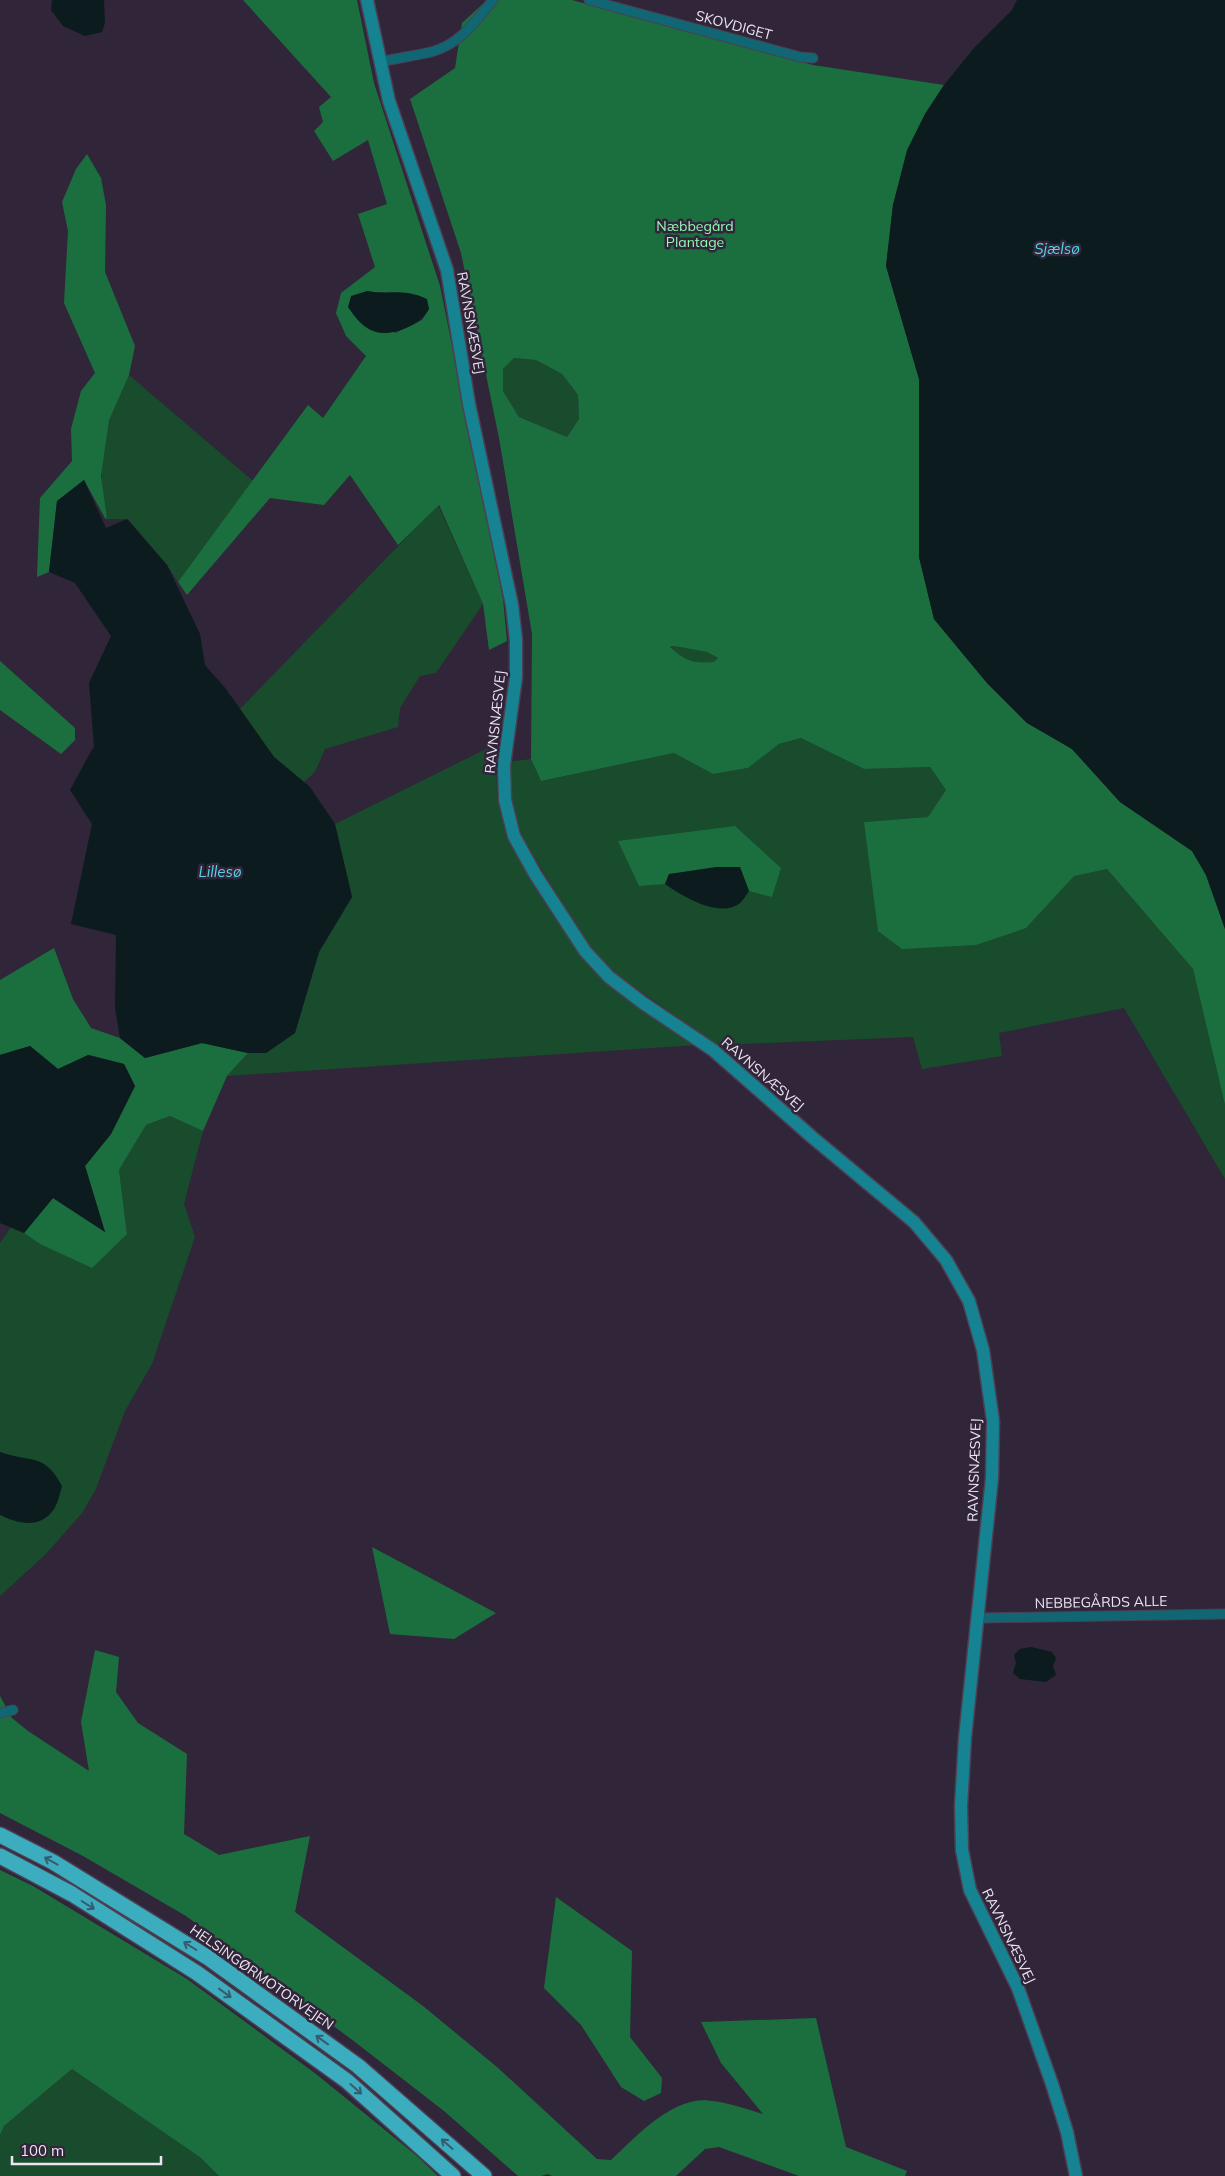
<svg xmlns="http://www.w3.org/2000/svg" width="1225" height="2176" viewBox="0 0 1225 2176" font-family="Mulish,sans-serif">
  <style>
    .green { fill: #184c2c }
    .forest { fill: #1b6f3f; fill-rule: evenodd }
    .water { fill: #0c1b1e }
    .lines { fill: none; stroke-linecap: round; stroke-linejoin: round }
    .minor-casing { stroke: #4b4053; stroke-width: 11 }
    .secondary-casing { stroke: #4b4053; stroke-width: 15 }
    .motorway-casing { stroke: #4b4053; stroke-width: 18 }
    .minor { stroke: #106673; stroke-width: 9 }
    .secondary { stroke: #168393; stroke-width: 12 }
    .motorway { stroke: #3cacbf; stroke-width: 15 }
    .oneway { stroke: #355b6f }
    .labels { text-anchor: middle; stroke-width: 5; stroke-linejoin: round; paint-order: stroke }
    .street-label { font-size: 14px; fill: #ede4f2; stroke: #312539 }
    .park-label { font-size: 14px; fill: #90fab3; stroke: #312539 }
    .water-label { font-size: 15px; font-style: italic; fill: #56d2e7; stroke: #312539 }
  </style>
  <rect width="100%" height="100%" fill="#312539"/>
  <!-- green -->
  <path class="green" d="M514,358L536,360L562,374L578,395L579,419L567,437L519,417L503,391V369Z
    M129,375L253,481L178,582L167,565L128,519H107C99,487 100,453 108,422C112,406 122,390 129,375Z
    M438,505L483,604L436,673L420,676L400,708L398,727L325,749L315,772L304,782L274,757L240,709Z
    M674,646L707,652L718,658L714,662C692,663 686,662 670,648Z
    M801,738L864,769L930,767L946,790L928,817L864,822L1025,928L1074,875L1107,869L1193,969L1225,1105V1179L1124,1008L999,1033L1002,1056L922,1069L913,1037L741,1044L720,1047L610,970L588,947L521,835L512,800L508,762L531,759L541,781L674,753L713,774L748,768L779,744Z
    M496,744L497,797L509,836L580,952L603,980L697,1045L227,1076L248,1053H266L295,1033L319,952L352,897L335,824Z
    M170,1116L203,1131L184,1204L195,1237L152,1364L125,1411L95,1491L82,1513L45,1555L0,1596V1243L11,1227L24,1233L40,1244L127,1233L119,1170L146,1125Z
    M72,2069L204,2160L219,2176H0V2135L4,2126Z"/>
  <!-- forest -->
  <path class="forest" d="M243,0H357L374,83L440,286L503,599L507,641L489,650L483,604L439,505L398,545L350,475L324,505L270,498L187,595L178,582L308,405L323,418L366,356L346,336L336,313L341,293L375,267L358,214L387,204L368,140L333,161L314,131L323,122L319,107L331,97ZM367,291L383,294L429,309L422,320L395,333Z
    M487,0H572L813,65L944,85L925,114L908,150L893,205L886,266L919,379V557L934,619L987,683L1027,723L1072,749L1120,802L1192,851L1206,875L1225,929V1105L1193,969L1107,869L1074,876L1026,928L976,945L902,949L878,931L864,822L928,817L946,790L930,767L864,769L801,738L779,744L748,768L713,774L674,753L541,781L531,759L532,634L499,438L461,253L410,99L455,68L462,23ZM514,358L536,360L562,374L578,395L579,419L567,437L519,417L503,391V369ZM674,646L707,652L718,658L714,662C693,663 686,662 670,647Z
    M87,154L101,178L106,205L105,272L135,346L129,375L109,420L101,476L107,519L105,518L84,480L57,501L49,572L37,577L40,498L72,461L71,429L81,391L95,373L64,303L68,231L62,202L76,169Z
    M0,661L75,728V740L61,754L0,710Z
    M735,826L781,868L772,897L749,891L740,867L669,874L665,884L639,886L618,841Z
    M54,948L73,999L91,1028L120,1038L145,1058L202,1043L248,1053L227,1076L203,1131L170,1116L146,1125L119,1170L127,1234L92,1268L40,1244L24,1233L53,1198L105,1232L85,1166L111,1134L135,1086L124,1064L89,1055L58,1069L30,1046L0,1055V980Z
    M372,1547L496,1613L454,1639L390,1634Z
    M95,1650L119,1657L116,1692L138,1723L187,1754L184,1834L219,1855L310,1836L295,1912L423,2006L497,2067L597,2159L611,2160C636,2137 661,2108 695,2101C712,2097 747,2109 763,2114L721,2063L701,2022L816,2018L846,2147L907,2171L905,2176H799L719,2147L705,2149L676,2176H552L548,2174L541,2176H518L444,2111L355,2042L186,1916L83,1856L0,1813V1696L12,1718L28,1731L89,1771L81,1722Z
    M0,1870L33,1886L187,1979L316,2074L417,2156L438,2176H219L201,2158L72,2069L4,2126L0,2135Z
    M556,1897L632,1951L630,2037L662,2078L661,2093L644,2101L621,2087L581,2025L544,1988Z"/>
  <!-- water -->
  <path class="water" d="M52,0H104L105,23L102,32L85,36L63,26L51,10Z
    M1017,0H1225V929L1206,875L1192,851L1120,802L1072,749L1027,723L987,683L934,619L919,557V379L886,266L893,205L907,150L925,114L944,85L974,48L1012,10Z
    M367,291C390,295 403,288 427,299L429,309C422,320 417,323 406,328C378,340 363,330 348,307L351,296Z
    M84,480L106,528L127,519L167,565L200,634L205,665L226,689L274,757L310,787L335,824L352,897L319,952L295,1033L266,1053H248L202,1043L145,1058L120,1038L115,1008L116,935L71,924L92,824L70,790L94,746L89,683L111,636L75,583L49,572L57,501Z
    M716,867H740L749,891C746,895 743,901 739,904C718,918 682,896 665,884L669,874Z
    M30,1046L58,1069L88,1055L124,1064L135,1086L111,1134L85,1166L105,1232L53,1198L24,1233L0,1223V1055Z
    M0,1452C31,1463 44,1452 62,1486C60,1493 58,1503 54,1509C41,1529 18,1524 0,1515Z
    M1031,1647L1052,1652L1056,1658L1053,1666L1056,1675L1046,1682L1020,1679L1013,1673L1016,1663L1014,1655L1020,1649Z"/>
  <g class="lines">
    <defs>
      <path id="minor" d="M589,0L800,57L813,58
        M380,62C397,58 414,56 431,52C459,45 476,21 493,0
        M978,1618L1225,1614
        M0,1713L13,1710"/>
      <path id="secondary" d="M367,0L389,101L447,270L469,404L512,605L516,640V677L504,765L505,800L514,836L535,874L585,951L609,977L643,1003L713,1050L812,1137L914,1222L946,1260L969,1301L983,1350L993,1421L992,1478L965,1738L961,1806L962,1850L970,1890L1018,1988L1052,2084L1067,2132L1076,2176"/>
      <path id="motorway" d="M0,1835L53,1862L207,1957L358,2066L484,2176
        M0,1856L72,1894L197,1973L347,2081L453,2176"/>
    </defs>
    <!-- minor casing -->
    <use href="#minor" class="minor-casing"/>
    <!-- secondary casing -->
    <use href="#secondary" class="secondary-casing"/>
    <!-- motorway casing -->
    <use href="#motorway" class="motorway-casing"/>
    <!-- minor -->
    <use href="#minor" class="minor"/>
    <!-- secondary -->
    <use href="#secondary" class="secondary"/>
    <!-- motorway -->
    <use href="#motorway" class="motorway"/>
  </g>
  <!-- one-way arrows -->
  <defs><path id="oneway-shaft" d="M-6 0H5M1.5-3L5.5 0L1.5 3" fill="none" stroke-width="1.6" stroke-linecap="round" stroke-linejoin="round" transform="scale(1.25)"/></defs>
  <g class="oneway">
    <use href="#oneway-shaft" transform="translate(51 1861) rotate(-151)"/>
    <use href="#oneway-shaft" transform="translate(88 1905) rotate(32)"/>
    <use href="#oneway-shaft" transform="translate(190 1946) rotate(-148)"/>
    <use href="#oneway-shaft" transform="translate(225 1993) rotate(36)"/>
    <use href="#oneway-shaft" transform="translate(322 2040) rotate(-144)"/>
    <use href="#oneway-shaft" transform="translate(356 2089) rotate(42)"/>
    <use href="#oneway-shaft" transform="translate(447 2144) rotate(-139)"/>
  </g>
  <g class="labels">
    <!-- street labels -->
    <g class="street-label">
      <text transform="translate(734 25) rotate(15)" y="5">SKOVDIGET</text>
      <text transform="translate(471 323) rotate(80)" y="5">RAVNSNÆSVEJ</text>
      <text transform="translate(495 722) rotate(-84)" y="5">RAVNSNÆSVEJ</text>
      <text transform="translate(763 1074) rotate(41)" y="5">RAVNSNÆSVEJ</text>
      <text transform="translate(974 1470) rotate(-88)" y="5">RAVNSNÆSVEJ</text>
      <text transform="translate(1101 1602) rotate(-1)" y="5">NEBBEGÅRDS ALLE</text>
      <text transform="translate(1009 1936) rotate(64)" y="5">RAVNSNÆSVEJ</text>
      <text transform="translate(262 1977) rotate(35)" y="5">HELSINGØRMOTORVEJEN</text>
    </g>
    <!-- park labels -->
    <g class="park-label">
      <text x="695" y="231">Næbbegård<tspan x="695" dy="16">Plantage</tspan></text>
    </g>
    <!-- water labels -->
    <g class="water-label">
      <text x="1057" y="254">Sjælsø</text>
      <text x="220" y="877">Lillesø</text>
    </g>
  </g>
  <!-- scale -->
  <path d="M12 2156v8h149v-8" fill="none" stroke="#ede4f2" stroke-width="2.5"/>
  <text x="20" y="2156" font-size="15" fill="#ede4f2" stroke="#312539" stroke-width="4" paint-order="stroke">100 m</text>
</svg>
